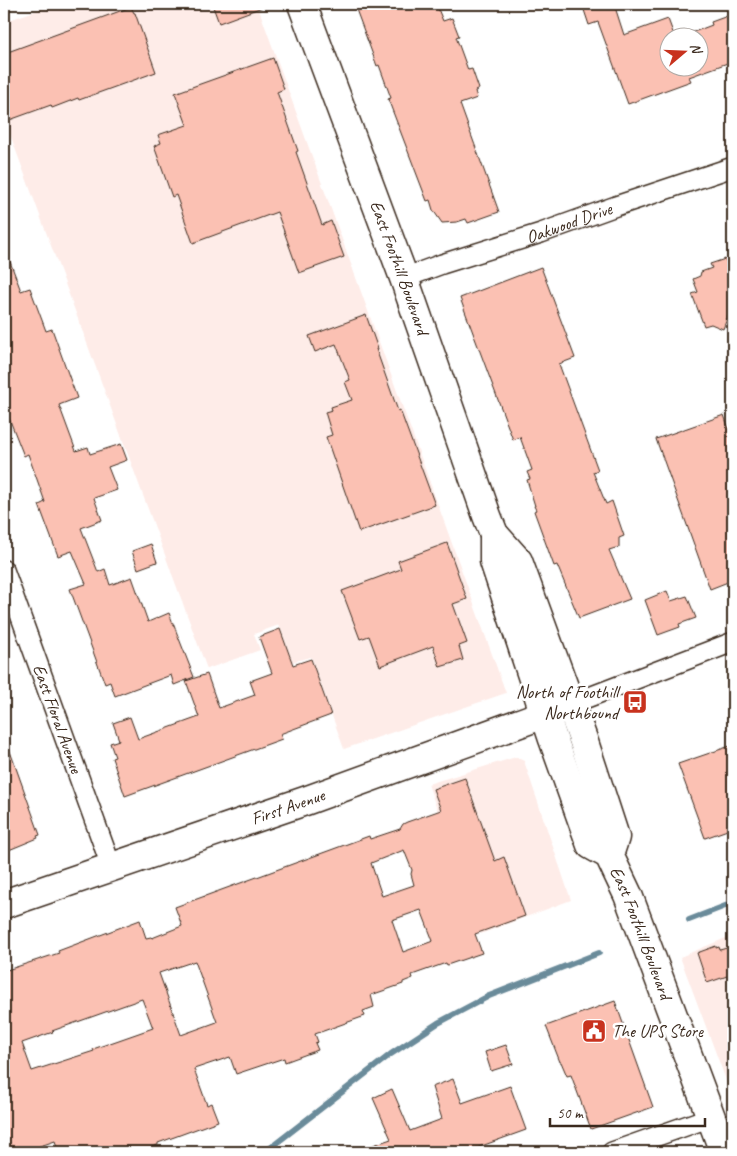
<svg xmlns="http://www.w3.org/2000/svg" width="737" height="1156" viewBox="0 0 737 1156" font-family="Caveat,sans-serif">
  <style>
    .built { fill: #feece8 }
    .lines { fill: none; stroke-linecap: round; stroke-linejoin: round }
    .stream { stroke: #6b8b9a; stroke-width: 6 }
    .building { fill: #fbc1b3; stroke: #3b2a1e; fill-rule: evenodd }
    .street-casing { stroke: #3b2a1e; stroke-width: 22 }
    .secondary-casing { stroke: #3b2a1e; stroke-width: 31 }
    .street { stroke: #fff; stroke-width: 19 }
    .secondary { stroke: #fff; stroke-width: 28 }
    .labels { text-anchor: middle; stroke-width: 5; stroke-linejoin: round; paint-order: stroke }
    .street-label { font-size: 18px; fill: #3b2a1e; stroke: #fff }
    .poi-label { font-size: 18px; fill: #3b2a1e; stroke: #fff; text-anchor: end }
  </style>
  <rect width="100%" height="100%" fill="#fff"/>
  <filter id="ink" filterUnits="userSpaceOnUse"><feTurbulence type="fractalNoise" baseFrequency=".02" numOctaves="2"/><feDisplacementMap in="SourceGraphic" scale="10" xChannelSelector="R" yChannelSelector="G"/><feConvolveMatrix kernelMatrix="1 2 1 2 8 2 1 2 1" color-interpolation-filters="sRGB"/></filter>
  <g filter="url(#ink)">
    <!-- built -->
    <path class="built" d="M54,4H257L506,693L344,749L311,657L292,662L279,625L254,634L260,650L207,669L4,118V22Z
      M516,757L524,761L571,900L481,934L428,784Z
      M733,935V1099L680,957Z"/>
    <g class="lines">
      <!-- stream -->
      <path class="stream" d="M689,920L733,903
        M265,1152L391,1054L438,1023L489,996L599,953"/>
    </g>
    <!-- building -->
    <path class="building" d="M212,4H264L265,6L219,23Z
      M354,4H436L443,21L452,18L459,36L456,37L468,70L472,69L479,89L475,91L477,98L460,104L499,212L468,223L466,219L457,222L442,223L433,210L430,200L427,201L388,99L391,98L379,65L377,66Z
      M582,4H614L624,35L668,19L675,38H670V68H700V38H678L712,25L711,22L733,14V61L689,77L691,81L628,104L598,22L589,25Z
      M131,7L134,13H135L156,72L79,100L78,98L52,108L51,105L4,122V60L8,59L5,53Z
      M273,58L284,89L277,92L298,151L296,152L322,225L331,221L344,257L299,273L277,212L193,243L176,195L172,197L154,146L161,143L158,135L187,125L175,93Z
      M4,251H6L21,291L30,288L46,331L52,329L70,379L77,398L59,405L76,451L88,447L90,454L121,444L127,460L108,467L117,490L94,498L102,520L81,528L98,572L105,569L110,585L132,577L148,622L169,613L194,677L174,685L171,675L115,696L110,682L105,684L70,589L86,584L72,551L58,556L39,505L45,502L28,454L24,456L5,408L8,407L4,395Z
      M725,259L727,263L733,261V315L728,316L723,329L711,324L704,326L692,294L698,292L693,279L700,276L701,272L712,268L710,264Z
      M541,267L575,358L559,364L598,470L593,472L606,504L612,501L624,536L619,538V547L609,550L630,599L579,618L557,565L554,566L534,511L536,510L534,506H535L527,480L530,479L527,472L532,470L520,437L513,440L460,298Z
      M366,315L378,349H376L398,411L400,410L435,505L359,532L326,437L332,435L325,412L332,410L331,407L352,400L345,382L350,380L336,344L315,352L309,336Z
      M724,415L733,440V580L710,589L656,439Z
      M447,543L467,599L453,604L467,643L459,646L463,660L440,667L433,646L380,666L369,636L360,639L342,591L401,569L398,561Z
      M151,544L157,562L138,569L132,551Z
      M667,591L671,601L687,596L696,618L679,624L680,627L658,635L645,600Z
      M280,629L293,665L311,659L331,715L280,734L282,739L125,796L112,758L115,757L110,743L119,740L113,723L130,717L138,739L199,717L186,681L207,674L219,708L255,695L250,681L272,673L259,637Z
      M6,740L40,835L37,836L38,838L4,852V741Z
      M733,745V828L705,838L678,764Z
      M465,778L495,861L504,857L525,916L475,934L482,953L447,965L446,963L412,975L413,978L403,982V984L371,995L374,1007L363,1011L365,1016L315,1034L318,1042L315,1043L318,1050L285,1062L284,1058L236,1074L230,1057L194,1069L207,1105L211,1103L218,1121L158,1143V1145L150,1148L151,1152H59L55,1141L23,1152H4V971L59,953L58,951L140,920L146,938L151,937L152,938L182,926L175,907L369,836L370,839L400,829L403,824L407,822L441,810L433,789ZM404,850L412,870L411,874L414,885L382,896L371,863ZM421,910L433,941L403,952L392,920ZM195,961L217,1022L181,1035L159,973ZM142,999L153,1028L93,1049L94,1051L32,1071L22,1043L53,1032L52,1031Z
      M716,946V948L719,947L720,950L733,946V974L707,983L697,953Z
      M615,1001L653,1107L591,1129L571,1075L567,1076L561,1062H560L546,1026Z
      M506,1045L513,1064L491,1071L485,1052Z
      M453,1079L462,1103L510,1086L526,1130L465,1152H360L359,1150L391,1139L373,1098L392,1089L410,1131L442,1119L432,1087Z"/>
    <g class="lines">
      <defs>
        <g id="street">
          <path id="s1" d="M404,278L442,264L541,233L616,206L733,167"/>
          <path id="s2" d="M4,570L111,866"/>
          <path d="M571,704L733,642"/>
          <path d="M612,1152L711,1117"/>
        </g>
        <g id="secondary">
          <path id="s3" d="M302,4L404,278L487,516L494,534L518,561L583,739L615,837L609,855"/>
          <path id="s4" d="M494,534V561L553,739L591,845L609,855L628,895L724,1152"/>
          <path id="s5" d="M4,904L305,801L561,708"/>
        </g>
      </defs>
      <!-- street casing -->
      <use href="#street" class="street-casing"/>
      <!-- secondary casing -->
      <use href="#secondary" class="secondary-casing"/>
      <!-- street -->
      <use href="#street" class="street"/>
      <!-- secondary -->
      <use href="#secondary" class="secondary"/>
    </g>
  </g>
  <!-- icons -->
  <defs>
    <symbol id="bus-square" viewBox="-11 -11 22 22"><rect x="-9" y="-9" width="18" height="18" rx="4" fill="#c8321e" stroke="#fff"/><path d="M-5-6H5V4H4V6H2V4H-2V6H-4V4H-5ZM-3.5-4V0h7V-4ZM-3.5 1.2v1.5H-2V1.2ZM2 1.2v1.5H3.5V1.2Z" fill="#fff"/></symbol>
    <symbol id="civic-square" viewBox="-11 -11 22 22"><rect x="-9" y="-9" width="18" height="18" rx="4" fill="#c8321e" stroke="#fff"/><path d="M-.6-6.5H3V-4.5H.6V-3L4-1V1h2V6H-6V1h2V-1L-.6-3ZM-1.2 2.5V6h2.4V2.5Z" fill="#fff"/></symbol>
  </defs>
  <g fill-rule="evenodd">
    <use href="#bus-square" x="621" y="688" width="28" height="28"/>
    <use href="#civic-square" x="580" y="1017" width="28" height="28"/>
  </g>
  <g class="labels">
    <!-- street labels -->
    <g class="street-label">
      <text dy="6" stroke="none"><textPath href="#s1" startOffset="174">Oakwood Drive</textPath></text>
      <text dy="6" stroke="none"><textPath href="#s3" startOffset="281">East Foothill Boulevard</textPath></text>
      <text dy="6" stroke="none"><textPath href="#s2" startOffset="158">East Floral Avenue</textPath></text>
      <text dy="6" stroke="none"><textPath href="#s5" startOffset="300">First Avenue</textPath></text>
      <text dy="6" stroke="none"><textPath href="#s4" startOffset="432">East Foothill Boulevard</textPath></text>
    </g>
    <!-- poi labels -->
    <g class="poi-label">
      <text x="618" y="698">North of Foothill<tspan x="618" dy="21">Northbound</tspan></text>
      <text x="612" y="1037" text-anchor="start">The UPS Store</text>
    </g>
  </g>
  <!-- margin -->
  <rect width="737" height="1156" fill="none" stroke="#fff" stroke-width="20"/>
  <rect x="10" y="10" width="717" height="1136" fill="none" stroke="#3b2a1e" stroke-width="2" filter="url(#ink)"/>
  <!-- north arrow -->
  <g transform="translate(684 52) rotate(71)"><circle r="24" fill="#ffffff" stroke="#b1aaa5"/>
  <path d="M0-4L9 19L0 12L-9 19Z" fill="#c8321e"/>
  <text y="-8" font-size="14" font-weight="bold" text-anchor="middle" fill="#3b2a1e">N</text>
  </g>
  <!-- scale -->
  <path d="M550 1118v8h155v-8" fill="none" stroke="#3b2a1e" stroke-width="2.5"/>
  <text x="557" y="1118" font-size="15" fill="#3b2a1e" stroke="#ffffff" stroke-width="4" paint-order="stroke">50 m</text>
</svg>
